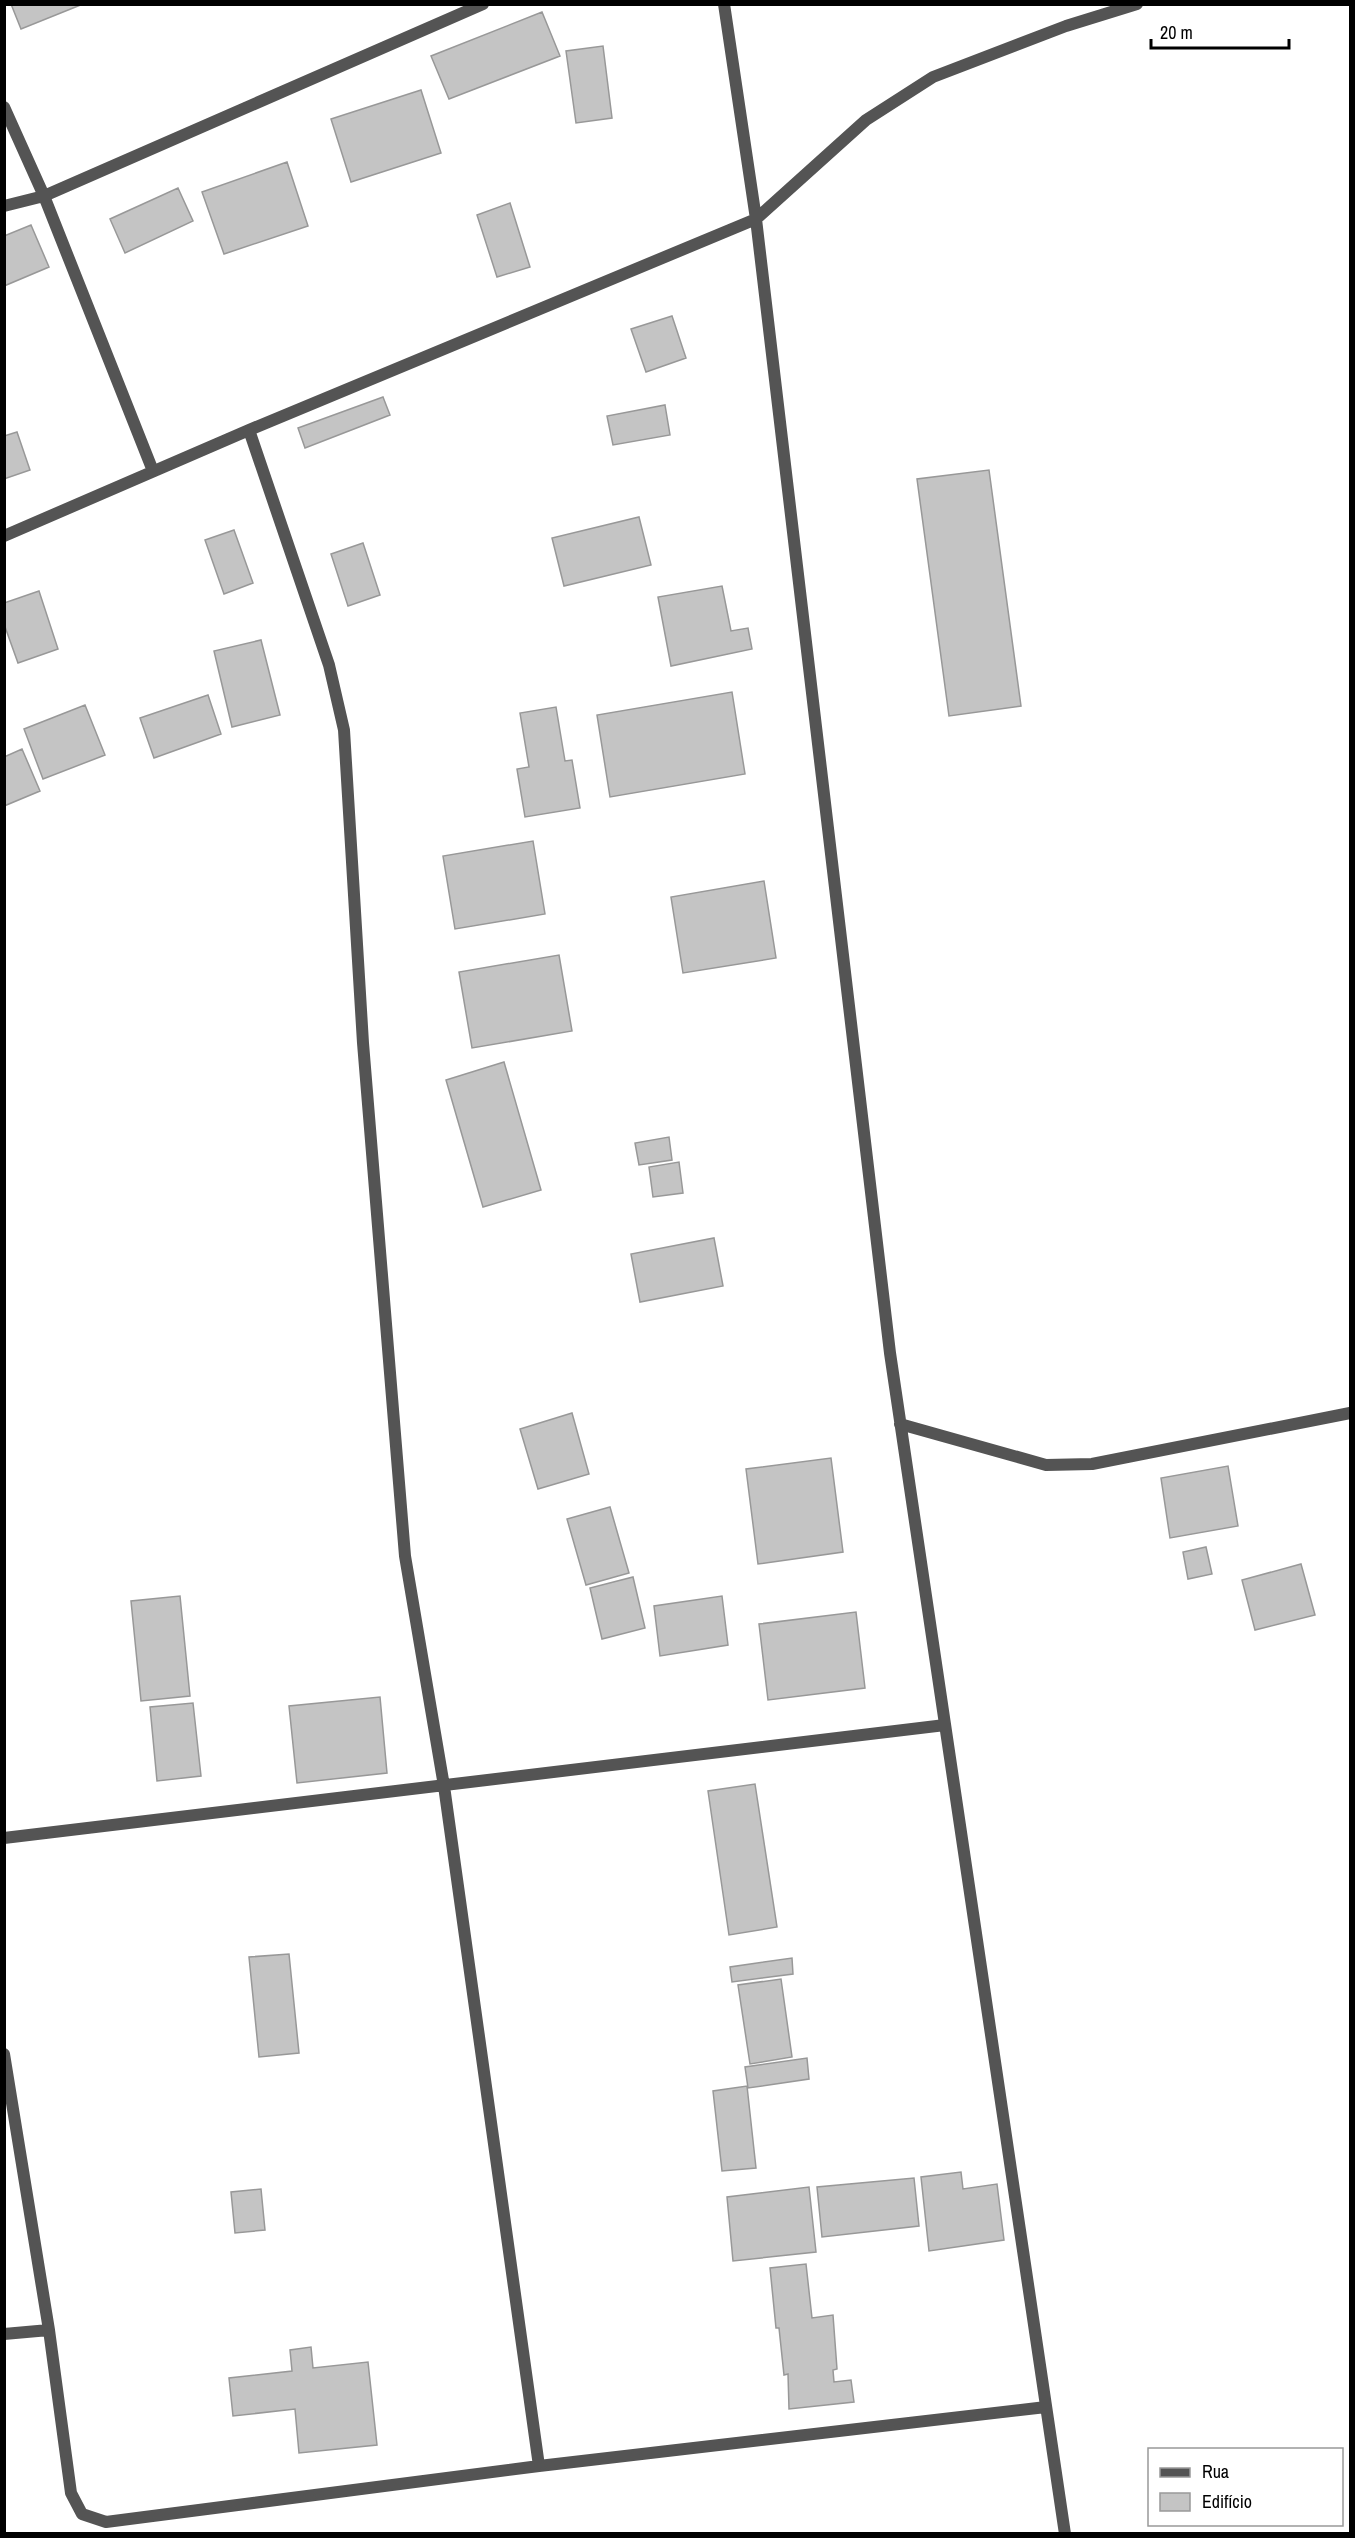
<svg xmlns="http://www.w3.org/2000/svg" width="1355" height="2538" viewBox="0 0 1355 2538" font-family="'Archivo Narrow',sans-serif">
  <style>
    .building { fill: #c4c4c4; stroke: #989898; stroke-width: 1.5 }
    .lines { fill: none; stroke-linecap: round; stroke-linejoin: round }
    .street { stroke: #545454; stroke-width: 12 }
  </style>
  <rect width="100%" height="100%" fill="#fff"/>
  <!-- building -->
  <path class="building" d="M11,4H83L21,29Z
    M542,12L560,56L449,99L431,56Z
    M603,46L612,118L576,123L566,51Z
    M421,90L441,153L351,182L331,119Z
    M287,162L308,226L224,254L202,192Z
    M178,188L193,221L125,253L110,219Z
    M510,203L530,267L497,277L477,215Z
    M31,225L49,267L4,286V236Z
    M672,316L686,358L646,372L631,329Z
    M383,397L390,415L305,448L298,428Z
    M665,405L670,435L613,445L607,416Z
    M17,432L30,470L4,479V436Z
    M989,470L1021,706L949,716L917,479Z
    M639,517L651,565L564,586L552,538Z
    M234,530L253,583L224,594L205,540Z
    M363,543L380,595L348,606L331,554Z
    M722,586L731,631L748,628L752,649L671,666L658,597Z
    M39,591L58,649L18,663L4,624V603Z
    M261,640L280,715L232,727L214,651Z
    M732,692L745,774L610,797L597,715Z
    M208,695L221,734L154,758L140,718Z
    M85,705L105,755L43,779L24,729Z
    M556,707L565,761L572,760L580,808L525,817L517,769L529,767L520,713Z
    M22,749L40,791L4,806V757Z
    M533,841L545,914L455,929L443,856Z
    M764,881L776,958L683,973L671,897Z
    M559,955L572,1031L472,1048L459,972Z
    M504,1062L541,1190L483,1207L446,1080Z
    M669,1137L672,1160L639,1165L635,1143Z
    M679,1162L683,1193L653,1197L649,1167Z
    M714,1238L723,1286L640,1302L631,1254Z
    M572,1413L589,1474L538,1489L520,1429Z
    M831,1458L843,1552L758,1564L746,1469Z
    M1228,1466L1238,1526L1170,1538L1161,1478Z
    M610,1507L629,1573L586,1585L567,1519Z
    M1206,1547L1212,1574L1188,1579L1183,1552Z
    M1301,1564L1315,1615L1255,1630L1242,1580Z
    M633,1577L645,1628L602,1639L590,1588Z
    M180,1596L190,1696L141,1701L131,1601Z
    M722,1596L728,1645L660,1656L654,1606Z
    M856,1612L865,1688L768,1700L759,1624Z
    M380,1697L387,1773L297,1783L289,1706Z
    M193,1703L201,1776L157,1781L150,1707Z
    M755,1784L777,1927L729,1935L708,1791Z
    M289,1954L299,2053L259,2057L249,1957Z
    M792,1958L793,1974L732,1982L730,1967Z
    M781,1979L792,2057L750,2064L738,1985Z
    M807,2058L809,2079L748,2088L745,2067Z
    M747,2086L756,2168L722,2171L713,2091Z
    M961,2172L963,2189L997,2184L1004,2240L929,2251L921,2177Z
    M914,2178L919,2226L822,2237L817,2187Z
    M809,2187L816,2252L733,2261L727,2197Z
    M261,2189L265,2230L235,2233L231,2192Z
    M806,2264L812,2318L833,2315L837,2369L833,2370L834,2382L851,2380L854,2402L789,2409L788,2374L784,2375L779,2328H776L770,2268Z
    M311,2347L313,2368L368,2362L377,2445L299,2453L295,2409L233,2416L229,2378L292,2371L290,2350Z"/>
  <g class="lines">
    <!-- street -->
    <path class="street" d="M724,4L756,219L890,1353L1065,2534
      M4,107L44,196L153,471
      M4,206L44,196L483,4
      M249,430L329,665L344,730L363,1043L405,1556L444,1786L539,2466
      M4,536L249,430L756,219L866,120L933,77L1066,26L1137,4
      M900,1424L1046,1465L1092,1464L1350,1413
      M4,1838L945,1725
      M4,2054L49,2330L71,2493L82,2514L106,2522L539,2466L1046,2407
      M4,2334L49,2330"/>
  </g>
  <!-- border -->
  <rect width="1355" height="2538" fill="none" stroke="#000000" stroke-width="12"/>
  <!-- legend -->
  <rect x="1148" y="2448" width="195" height="78" fill="#ffffff" stroke="#999999" stroke-width="1.5"/>
  <rect x="1160" y="2468" width="30" height="9" fill="#545454" stroke="#999999" stroke-width="1.5"/>
  <text x="1202" y="2478" font-size="18" fill="#000000">Rua</text>
  <rect x="1160" y="2493" width="30" height="18" fill="#c4c4c4" stroke="#999999" stroke-width="1.5"/>
  <text x="1202" y="2508" font-size="18" fill="#000000">Edifício</text>
  <!-- scale -->
  <path d="M1151 39v9h138v-9" fill="none" stroke="#000000" stroke-width="3"/>
  <text x="1160" y="39" font-size="18" fill="#000000" stroke="#ffffff" stroke-width="4.5" paint-order="stroke">20 m</text>
</svg>
